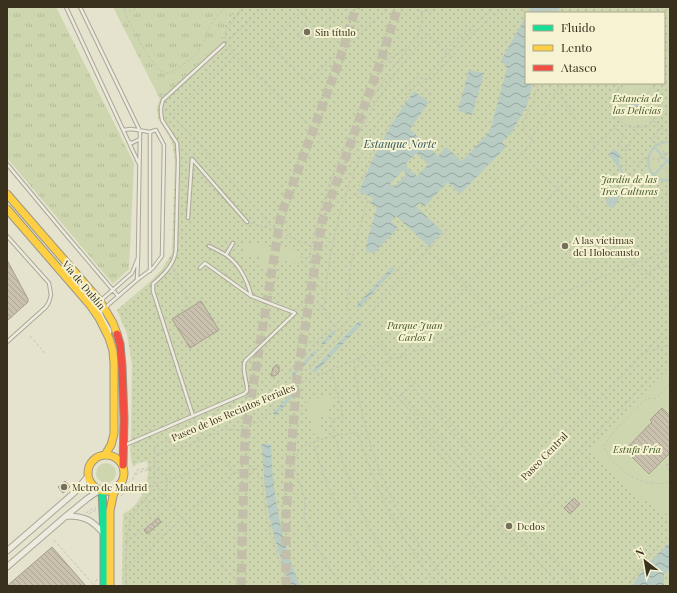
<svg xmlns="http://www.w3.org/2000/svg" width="677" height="593" viewBox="0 0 677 593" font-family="'Playfair Display',serif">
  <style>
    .grass { fill: url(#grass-tufts) }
    .park { fill: url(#park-dots); fill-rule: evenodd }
    .garden { fill: #ced6af }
    .water { fill: url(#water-waves); fill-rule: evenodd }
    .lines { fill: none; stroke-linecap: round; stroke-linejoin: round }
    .stream { stroke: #b8ccc3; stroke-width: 2 }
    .building { fill: url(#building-back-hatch); stroke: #a59e8c }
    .highway-tunnel { stroke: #c3beaa; stroke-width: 9; stroke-dasharray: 9 4.5; stroke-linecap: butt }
    .lane-casing { stroke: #aaa796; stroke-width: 4.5 }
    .street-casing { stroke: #aaa796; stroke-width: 7 }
    .fast-casing { stroke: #9a9686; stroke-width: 9 }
    .slow-casing { stroke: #9a9686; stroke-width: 9 }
    .jam-casing { stroke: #9a9686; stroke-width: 9 }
    .path { stroke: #c6c3b6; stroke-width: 1; stroke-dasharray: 3 2; stroke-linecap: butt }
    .lane { stroke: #edebdf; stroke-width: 2.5 }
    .street { stroke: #edebdf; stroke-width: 5 }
    .fast { stroke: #16e098; stroke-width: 7 }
    .slow { stroke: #ffcf43; stroke-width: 7 }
    .jam { stroke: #f24e42; stroke-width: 7 }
    .path-bridge { stroke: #c6c3b6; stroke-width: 1; stroke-dasharray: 3 2; stroke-linecap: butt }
    .poi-dot { fill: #756e5b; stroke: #f6f3d3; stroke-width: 1.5 }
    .labels { text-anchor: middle; stroke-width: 4; stroke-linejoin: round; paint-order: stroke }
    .poi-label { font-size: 10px; fill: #39301e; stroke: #f6f3d3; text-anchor: start }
    .park-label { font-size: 10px; font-style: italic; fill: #405624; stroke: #f6f3d3 }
    .street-label { font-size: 10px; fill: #39301e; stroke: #f6f3d3 }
    .water-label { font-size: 11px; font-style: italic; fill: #2d5459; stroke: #f6f3d3 }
  </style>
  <defs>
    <pattern id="grass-tufts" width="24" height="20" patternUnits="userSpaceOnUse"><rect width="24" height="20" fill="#ced6af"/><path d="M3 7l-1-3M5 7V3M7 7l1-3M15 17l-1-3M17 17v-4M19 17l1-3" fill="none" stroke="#b2b896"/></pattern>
    <pattern id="park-dots" width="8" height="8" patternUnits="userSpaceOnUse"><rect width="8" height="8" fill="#ced6af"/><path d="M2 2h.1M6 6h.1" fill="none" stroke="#b2b896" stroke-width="1.8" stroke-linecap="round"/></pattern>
    <pattern id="water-waves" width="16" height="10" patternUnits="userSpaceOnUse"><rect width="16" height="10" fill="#b8ccc3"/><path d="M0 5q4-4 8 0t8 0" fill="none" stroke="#97a69e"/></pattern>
    <pattern id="building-back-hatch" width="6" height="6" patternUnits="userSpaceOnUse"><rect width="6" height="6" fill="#c9c1ae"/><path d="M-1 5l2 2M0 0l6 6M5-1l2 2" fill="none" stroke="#ada695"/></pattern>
  </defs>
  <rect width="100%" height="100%" fill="#e5e2cd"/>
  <!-- grass -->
  <path class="grass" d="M7,7H56L134,163L129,269L113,284L7,158Z
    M113,7H239L225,25L221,40L218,45L160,99Z"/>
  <!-- park -->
  <path class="park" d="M239,7H670V586H122L123,514C125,512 129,511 131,509C144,498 151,477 147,461L138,463L133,467C130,457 130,449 131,438L132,364L127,334L117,310L153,279L162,269L172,253L175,163L173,146L170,138L158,118L157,107L160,99L218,45L221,40L225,25ZM526,13H664V83H526Z"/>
  <!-- garden -->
  <path class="garden" d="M627,83H646L657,93L659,113L647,125H627L615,114L614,96Z
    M662,143H670V153C655,150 655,172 670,169V179C647,181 641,152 662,143Z
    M244,243L301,251L299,263L275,260L273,268L258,266L260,257L243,255Z
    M670,366V516L639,497L588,450Z
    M333,395L335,404L327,406L329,415L319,417L323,435L315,437L306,401Z
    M96 473a10 10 0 1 1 20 0a10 10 0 1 1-20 0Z"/>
  <!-- water -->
  <path class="water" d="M531,7H560L557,13H528Z
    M526,16V83H533L527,105L512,132L502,142L506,147L460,194L448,182L424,207L420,203L416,206L443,232L429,247L396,216L391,221L398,228L374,253L366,251L367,241L377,207L371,204L373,198L359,192C364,180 368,169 374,157C385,134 399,112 414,91L429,102L410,129L438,156L446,147L462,161L490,131L507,68L501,60ZM416,153L428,164L417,176L405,165ZM403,170L406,174L394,187L390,184Z
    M469,70L484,73L472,115L458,111Z
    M634,99H638L641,102V106L639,109H634L632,107L631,102Z
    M614,149L621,155L619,159L620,166H618C614,163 612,157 608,155Z
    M392,267L395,269L359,308L356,306Z
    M359,321L362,324L315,373L312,371Z
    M334,330L336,332L324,345L321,343Z
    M315,350L317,352L293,377L291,375Z
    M298,386L300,389L275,416L273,413Z
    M262,444H271C272,494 281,540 300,586H291C283,566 276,545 271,524C265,498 263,471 262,444Z
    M670,543V570L664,574V586H632C643,569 655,555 670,543Z"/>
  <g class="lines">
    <!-- stream -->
    <path class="stream" d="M670,142C640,141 642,183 670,180
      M654,147L670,164
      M654,175L670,158
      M612,202L613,201L612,200H610L609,202L611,204L613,203L615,200L614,198L610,197L607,200L608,205L613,207C618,200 618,198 620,191C621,189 623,187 624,185L622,172L619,166"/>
  </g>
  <!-- building -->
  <path class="building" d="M7,260L28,299V302L7,321Z
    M201,301L219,330L190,348L172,319Z
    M276,365H278L279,366V372L275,376H271L273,368Z
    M662,408L670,416V453L649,474L625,450L652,422L650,420Z
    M65,481L70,487L63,493L58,487Z
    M574,498L580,504L570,514L564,508Z
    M158,518L161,522L147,534L144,530Z
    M52,547L86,586H7Z"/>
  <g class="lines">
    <!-- highway-tunnel -->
    <path class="highway-tunnel" d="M241,586L245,435L281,215L340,59L356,7
      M286,586V517L297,377L322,222L380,63L398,7"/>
    <defs>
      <path id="lane" d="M66,7L139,164
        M80,7L140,131L138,258
        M123,130L131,129L150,132
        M129,142L132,143L140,139
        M7,164L62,230L118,296
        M188,218L192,159L247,222
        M7,236L49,283L51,295L49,302L46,307L7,342
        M209,246C215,249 221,252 226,255C239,264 247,280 251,295
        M226,255L233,243
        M137,280L153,268L162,256L164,145L156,130L150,132V271
        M106,309L108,305L137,280L138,258L132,273L100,301C97,311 105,321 110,330V333
        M193,416L153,291V284C162,276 172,267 175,255C176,251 176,246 176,242L178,160L177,143L162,120L161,113V107L163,100L224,44
        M125,445L244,394L247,391C248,381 241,371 245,361L295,313L251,296L205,263L200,268"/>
      <path id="street" d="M66,516C85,516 92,520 104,534
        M7,551L75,492L88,476
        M7,567L66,516L88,498L100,490"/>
      <path id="fast" d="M102,490L104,535V586"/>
      <path id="slow" d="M7,194L100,301L113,323L117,334
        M7,209L90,305L99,318L109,338L113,351L114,363V434L111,445L105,455
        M88 473a18 18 0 1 1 36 0a18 18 0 1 1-36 0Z
        M110,586V511L113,496L116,488"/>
      <path id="jam" d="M117,334L120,344L122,366L124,419L123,465"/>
    </defs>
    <!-- lane casing -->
    <use href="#lane" class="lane-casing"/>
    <!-- street casing -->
    <use href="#street" class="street-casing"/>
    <!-- fast casing -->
    <use href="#fast" class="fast-casing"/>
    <!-- slow casing -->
    <use href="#slow" class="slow-casing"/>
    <!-- jam casing -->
    <use href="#jam" class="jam-casing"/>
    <!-- path -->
    <path class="path" d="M122,7C129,20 151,70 166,73C172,74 177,69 182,65C190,60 198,52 203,43C206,38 207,32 210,26C214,19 220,13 225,7
      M328,7L335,15L306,43L298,37L308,19L301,11L270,43L307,82L385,10L382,7
      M656,7L657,13
      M124,9L127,11H131L138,7
      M422,12L429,11L438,7
      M562,13L566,7
      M604,13L608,7
      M664,37L670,36
      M225,39L226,31L243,7
      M228,41L264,7
      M664,42L668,49L670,58
      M227,47L340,155
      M446,50L458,38L495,7
      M382,63L409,47
      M664,75L670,69
      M614,83L634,102
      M624,83L613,95L614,114L627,127H648L661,113L659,93L648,83
      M421,84L448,54L473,31L479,29
      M638,103L657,83
      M638,106L639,105L638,103L637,102L635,103V106H638L670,136
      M166,108L275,230L310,246
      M661,112L663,110L670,111
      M173,114L234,56
      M615,128L624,136L618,144L626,151C626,162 625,172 630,183
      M661,128L652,139C652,144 654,143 658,145C662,147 664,152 665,156
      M530,138C516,126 526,118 532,105C534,98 536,90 538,83
      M594,149L635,106
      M626,151L636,132L637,127
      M670,153C655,150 655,172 670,169
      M522,154L635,263L666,290L670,291
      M420,156L433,141
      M404,171L408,168
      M632,176L639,166L640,161L643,159L647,158L662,160
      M250,223L274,230
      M667,233V250
      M300,257L308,258
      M315,259L309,258C316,223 326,189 340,156C359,112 388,73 418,36C421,27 424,16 419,7
      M173,269L192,307
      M649,273L659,268L670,266
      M666,290L670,297
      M310,292L324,310L333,324L343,333L310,368L312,377
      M297,310L310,292L318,239L324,215L346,158L353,142L379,97L407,58L429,34L451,57
      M324,310C326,287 328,265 333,243C341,202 360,150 383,115C393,101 405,88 418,77L431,80C452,56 479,25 506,7
      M364,319L448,229L521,154L533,140L531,139L552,99L562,83
      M335,326L347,313C348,295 349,278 352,260C355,240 362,220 368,200L356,195C370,154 391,116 418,83L431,93
      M340,330L422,244L556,371L594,403
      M30,336L45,353
      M313,340L325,351
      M176,347L186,341
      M646,352L655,350L670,345
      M365,356L398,397L504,520
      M400,357L594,150C595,145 594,141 591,136C582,126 565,108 562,95C560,91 561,87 562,83
      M358,359L489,512
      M354,361C356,375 357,389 360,403C368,442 381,481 401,515C414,539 430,560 446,581L441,586
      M373,367L392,360
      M332,371L343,417L331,420C337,447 346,473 357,499C362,512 368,526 375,538C385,555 398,570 409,586
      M408,381L506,494
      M670,384L656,398L646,399C639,407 603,439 604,448C605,451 609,455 611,458C623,472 633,481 652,483C658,484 664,484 670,481
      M401,395L580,586
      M399,396L416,383L510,491
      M264,398L333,324
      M194,420L197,427
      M312,442L303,446L298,452L295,460L294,467L297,476L305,499L304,518L319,551L341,586
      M478,454L647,274L659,263L670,249
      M156,456L173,449L182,448L224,429L240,430L262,420L281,392
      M666,464L670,472
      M666,464L670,465
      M136,475C139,471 143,472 147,470C150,468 152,467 155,465C161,469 166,473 167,480C169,493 157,503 145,501
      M155,484L168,481L224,458L234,472L237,473L249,469L257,468L233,490L235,494L255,477H261L263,485L264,500L267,519L272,539L288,586
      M155,484L182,518L241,586
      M121,496L127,489L132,481L137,470L149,468
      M148,502V510L152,520
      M86,513L92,509L96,508
      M89,514L96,510
      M516,516L648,381
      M154,520L171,505
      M517,536L559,586
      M54,540L93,584
      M511,540L497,526L511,513
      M127,543L151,522
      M126,569L234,472
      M501,573L510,586
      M470,583L590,459L581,450
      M93,586L97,579
      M127,586L125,569L128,531L131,518L144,501L154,484L155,445L364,356L378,342L393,359L399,358L669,250
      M385,586C351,542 329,495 313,442L334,436L357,432C370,470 384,507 406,541C416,556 427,571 437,586
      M418,586L670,327
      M628,586C640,566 652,553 670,538"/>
    <!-- lane -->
    <use href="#lane" class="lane"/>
    <!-- street -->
    <use href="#street" class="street"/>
    <!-- fast -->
    <use href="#fast" class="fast"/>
    <!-- slow -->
    <use href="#slow" class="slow"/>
    <!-- jam -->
    <use href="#jam" class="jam"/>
    <!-- path-bridge -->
    <path class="path-bridge" d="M667,233V166"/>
  </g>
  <!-- markers -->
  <g class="poi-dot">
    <circle cx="307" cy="32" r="4"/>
    <circle cx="565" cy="246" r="4"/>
    <circle cx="64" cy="487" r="4"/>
    <circle cx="509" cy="526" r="4"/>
  </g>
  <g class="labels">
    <!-- poi labels -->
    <g class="poi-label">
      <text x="315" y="36">Sin título</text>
      <text x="573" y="244">A las víctimas<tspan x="573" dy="12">del Holocausto</tspan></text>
      <text x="72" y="491">Metro de Madrid</text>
      <text x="517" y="530">Dedos</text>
    </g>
    <!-- park labels -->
    <g class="park-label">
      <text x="637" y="102">Estancia de<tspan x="637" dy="12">las Delicias</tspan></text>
      <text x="629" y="183">Jardín de las<tspan x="629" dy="12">Tres Culturas</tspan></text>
      <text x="415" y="329">Parque Juan<tspan x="415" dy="12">Carlos I</tspan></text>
      <text x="637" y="453">Estufa Fría</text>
    </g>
    <!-- street labels -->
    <g class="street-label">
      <text transform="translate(84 285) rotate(50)" y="4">Vía de Dublín</text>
      <text transform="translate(233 412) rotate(-23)" y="4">Paseo de los Recintos Feriales</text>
      <text transform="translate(544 456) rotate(-46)" y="4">Paseo Central</text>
    </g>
    <!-- water labels -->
    <g class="water-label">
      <text x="400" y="148">Estanque Norte</text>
    </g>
  </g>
  <!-- border -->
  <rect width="677" height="593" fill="none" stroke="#39301e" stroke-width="16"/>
  <!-- legend -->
  <rect x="525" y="12" width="140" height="72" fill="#f6f3d3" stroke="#aaa58b"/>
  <rect x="533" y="25" width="20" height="6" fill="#16e098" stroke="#aaa58b"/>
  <text x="561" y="32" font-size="12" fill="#39301e">Fluido</text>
  <rect x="533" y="45" width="20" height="6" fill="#ffcf43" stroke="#aaa58b"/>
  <text x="561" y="52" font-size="12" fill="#39301e">Lento</text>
  <rect x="533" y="65" width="20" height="6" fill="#f24e42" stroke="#aaa58b"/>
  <text x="561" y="72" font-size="12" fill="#39301e">Atasco</text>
  <!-- north arrow -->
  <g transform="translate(645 561) rotate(329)" stroke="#f6f3d3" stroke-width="3" paint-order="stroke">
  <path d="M0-3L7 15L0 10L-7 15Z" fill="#39301e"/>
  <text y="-6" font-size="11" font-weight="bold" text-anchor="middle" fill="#39301e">N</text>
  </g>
</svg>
